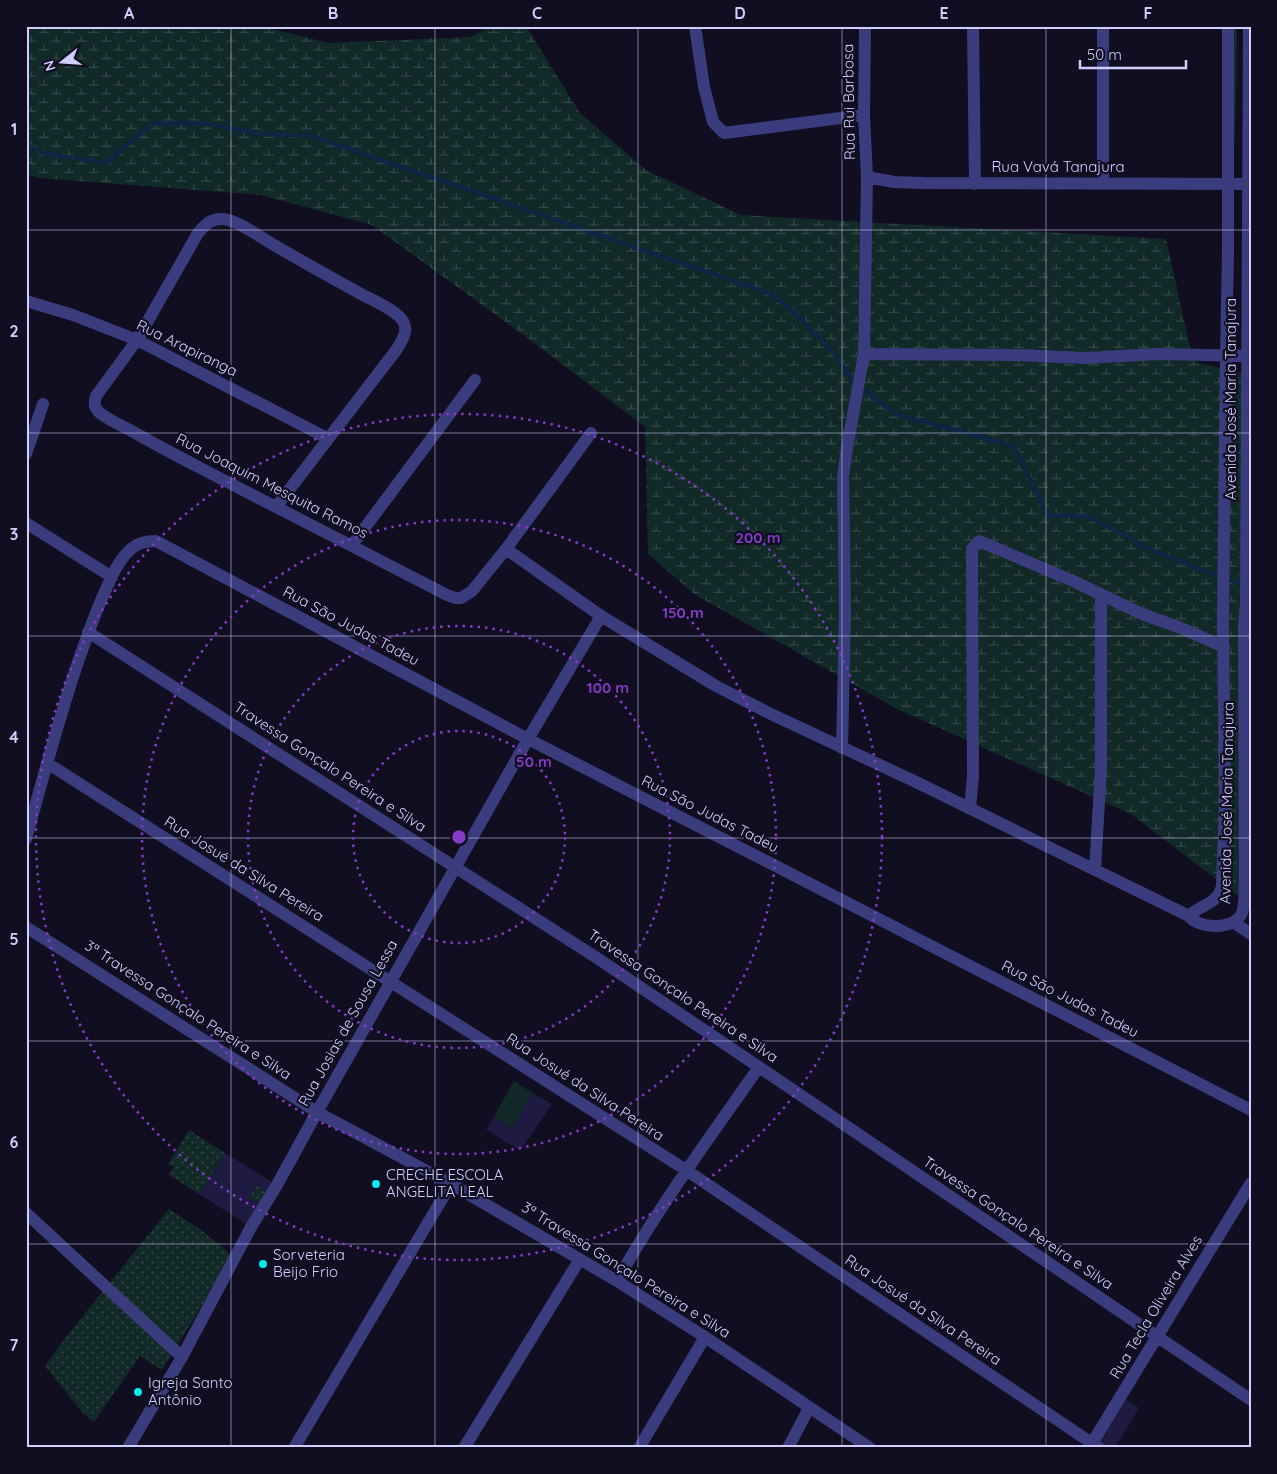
<svg xmlns="http://www.w3.org/2000/svg" width="1277" height="1474" viewBox="0 0 1277 1474" font-family="Quicksand,sans-serif">
  <style>
    .green { fill: #112a28 }
    .wetland { fill: url(#wetland-marsh) }
    .park { fill: url(#park-dots) }
    .lines { fill: none; stroke-linecap: round; stroke-linejoin: round }
    .stream { stroke: #0e2644; stroke-width: 4.5 }
    .building { fill: #1f1a41 }
    .minor { stroke: #3a3c7e; stroke-width: 12 }
    .grid { fill: none; stroke: #d1cefe; stroke-width: 1; stroke-opacity: 0.55 }
    .ring { fill: none; stroke: #843cc5; stroke-width: 2.5; stroke-dasharray: 2.5 5 }
    .poi-dot { fill: #07e9f1; stroke: #100e20; stroke-width: 2 }
    .labels { text-anchor: middle; stroke-width: 4.5; stroke-linejoin: round; paint-order: stroke }
    .street-label { font-size: 15px; fill: #d1cefe; stroke: #100e20 }
    .poi-label { font-size: 15px; fill: #d1cefe; stroke: #100e20; text-anchor: start }
    .centre { fill: #843cc5; stroke: #100e20; stroke-width: 2.5 }
    .ring-label { font-size: 15px; text-anchor: middle; font-weight: bold; fill: #843cc5; stroke: #100e20; stroke-width: 4.5; stroke-linejoin: round; paint-order: stroke }
    .neatline { fill: none; stroke: #d1cefe; stroke-width: 2 }
    .grid-label { font-size: 16px; text-anchor: middle; font-weight: bold; fill: #d1cefe }
  </style>
  <defs>
    <pattern id="wetland-marsh" width="20" height="14" patternUnits="userSpaceOnUse" patternTransform="scale(1.25)"><rect width="20" height="14" fill="#112a28"/><path d="M1 5h8M5 5V1M11 12h8M15 12V8" fill="none" stroke="#334848"/></pattern>
    <pattern id="park-dots" width="8" height="8" patternUnits="userSpaceOnUse" patternTransform="scale(1.25)"><rect width="8" height="8" fill="#112a28"/><path d="M2 2h.1M6 6h.1" fill="none" stroke="#334848" stroke-width="1.8" stroke-linecap="round"/></pattern>
  </defs>
  <rect width="100%" height="100%" fill="#100e20"/>
  <!-- green -->
  <path class="green" d="M514,1081L533,1093L512,1128L494,1116Z"/>
  <!-- wetland -->
  <path class="wetland" d="M26,26H260L329,43L470,37L492,26H526L580,113L646,170L741,215L1166,239L1193,361L1251,376V906L1131,814L897,709L694,594L648,554L645,427L529,339L372,225L261,195L39,178L26,174Z"/>
  <!-- park -->
  <path class="park" d="M1231,26H1237L1236,101L1234,150Z
    M189,1130L225,1153L199,1194L169,1175L174,1167L168,1164Z
    M256,1185L271,1195L264,1207L249,1198Z
    M169,1209L201,1230L233,1256L162,1370L140,1356L94,1422L82,1412L45,1366L66,1337Z"/>
  <g class="lines">
    <!-- stream -->
    <path class="stream" d="M26,145L43,153L106,163L153,123H202L262,134L312,136L774,295L799,317L833,352L854,382L895,414L1014,446L1048,515L1086,516L1126,535L1141,546L1243,585"/>
  </g>
  <!-- building -->
  <path class="building" d="M533,1093L552,1104L520,1151L486,1129L494,1116L512,1128Z
    M225,1153L277,1185L271,1195L256,1185L249,1198L264,1207L251,1227L199,1194Z
    M1121,1396L1139,1408L1115,1448H1099L1092,1443Z"/>
  <g class="lines">
    <!-- minor -->
    <path class="minor" d="M695,26L704,87L713,122L724,133L864,115
      M973,26L975,184
      M867,177L894,182L923,183L1251,184
      M1103,183V26
      M26,301L73,315L137,340L327,438
      M864,354L1017,355L1085,358L1158,354L1251,356
      M26,454L43,404
      M276,507L397,349C402,340 409,331 403,321C396,310 372,300 361,294C332,278 303,262 274,245C261,238 238,220 223,219C211,218 205,225 198,233L137,340L96,396C94,403 94,408 100,413C109,420 120,425 130,430C156,445 183,459 210,473C289,514 368,554 447,595L455,598H461L472,591L506,549L591,433
      M26,523L112,577
      M352,545L475,380
      M506,549L601,616L716,686L773,715L914,781L1189,916C1198,929 1232,930 1241,915C1246,906 1244,890 1245,880L1244,625L1246,605L1249,26
      M88,632L597,958L759,1067L1251,1400
      M842,748L845,612L843,476L847,448L864,354L867,177L864,115L865,26
      M47,763L686,1170L1099,1448
      M970,809L973,776L972,549L979,541L1073,581L1142,614L1181,628L1224,647
      M26,839C41,784 56,730 73,677C82,650 91,624 102,598C110,581 117,561 131,549C138,542 147,541 156,541L528,739L1251,1110
      M1095,870L1101,768V594
      M1189,916C1200,904 1216,906 1222,887L1225,805L1223,621L1226,356L1228,252V26
      M1233,922L1251,934
      M26,927L317,1112L451,1184L617,1281L705,1337L870,1448
      M26,1213L182,1357
      M617,1281C659,1206 710,1137 759,1067
      M128,1448L182,1357L251,1227L277,1185L317,1112L528,739L601,616
      M294,1448L451,1184
      M464,1448L580,1259
      M639,1448L705,1337
      M788,1448L809,1408
      M1089,1448L1251,1183"/>
  </g>
  <!-- grid -->
  <path class="grid" d="M231,26V1448M435,26V1448M638,26V1448M842,26V1448M1046,26V1448M26,230H1251M26,433H1251M26,636H1251M26,838H1251M26,1041H1251M26,1244H1251"/>
  <!-- distance rings -->
  <g class="ring">
    <circle cx="459" cy="837" r="106"/>
    <circle cx="459" cy="837" r="211"/>
    <circle cx="459" cy="837" r="317"/>
    <circle cx="459" cy="837" r="423"/>
  </g>
  <!-- markers -->
  <g class="poi-dot">
    <circle cx="376" cy="1184" r="5"/>
    <circle cx="263" cy="1264" r="5"/>
    <circle cx="138" cy="1392" r="5"/>
  </g>
  <g class="labels">
    <!-- street labels -->
    <g class="street-label">
      <text transform="translate(849 102) rotate(-91)" y="5">Rua Rui Barbosa</text>
      <text x="1058" y="172">Rua Vavá Tanajura</text>
      <text transform="translate(187 348) rotate(26)" y="5">Rua Arapiranga</text>
      <text transform="translate(1231 399) rotate(-90)" y="5">Avenida José Maria Tanajura</text>
      <text transform="translate(272 486) rotate(27)" y="5">Rua Joaquim Mesquita Ramos</text>
      <text transform="translate(351 626) rotate(28)" y="5">Rua São Judas Tadeu</text>
      <text transform="translate(330 767) rotate(33)" y="5">Travessa Gonçalo Pereira e Silva</text>
      <text transform="translate(1227 803) rotate(-89)" y="5">Avenida José Maria Tanajura</text>
      <text transform="translate(710 814) rotate(27)" y="5">Rua São Judas Tadeu</text>
      <text transform="translate(244 869) rotate(32)" y="5">Rua Josué da Silva Pereira</text>
      <text transform="translate(683 996) rotate(34)" y="5">Travessa Gonçalo Pereira e Silva</text>
      <text transform="translate(1070 999) rotate(27)" y="5">Rua São Judas Tadeu</text>
      <text transform="translate(188 1010) rotate(33)" y="5">3ª Travessa Gonçalo Pereira e Silva</text>
      <text transform="translate(348 1023) rotate(-61)" y="5">Rua Josias de Sousa Lessa</text>
      <text transform="translate(585 1087) rotate(33)" y="5">Rua Josué da Silva Pereira</text>
      <text transform="translate(1018 1223) rotate(34)" y="5">Travessa Gonçalo Pereira e Silva</text>
      <text transform="translate(626 1270) rotate(32)" y="5">3ª Travessa Gonçalo Pereira e Silva</text>
      <text transform="translate(1156 1307) rotate(-59)" y="5">Rua Tecla Oliveira Alves</text>
      <text transform="translate(923 1310) rotate(34)" y="5">Rua Josué da Silva Pereira</text>
    </g>
    <!-- poi labels -->
    <g class="poi-label">
      <text x="386" y="1180">CRECHE ESCOLA<tspan x="386" dy="17">ANGELITA LEAL</tspan></text>
      <text x="273" y="1260">Sorveteria<tspan x="273" dy="17">Beijo Frio</tspan></text>
      <text x="148" y="1388">Igreja Santo<tspan x="148" dy="17">Antônio</tspan></text>
    </g>
  </g>
  <circle cx="459" cy="837" r="8" class="centre"/>
  <g class="ring-label">
    <text x="758" y="543">200 m</text>
    <text x="683" y="618">150 m</text>
    <text x="608" y="693">100 m</text>
    <text x="534" y="767">50 m</text>
  </g>
  <!-- border -->
  <rect width="1277" height="1474" fill="none" stroke="#100e20" stroke-width="55"/>
  <!-- north arrow -->
  <g transform="translate(62 62) rotate(253)" stroke="#100e20" stroke-width="4" paint-order="stroke">
  <path d="M0-4L9 19L0 12L-9 19Z" fill="#d1cefe"/>
  <text y="-8" font-size="14" font-weight="bold" text-anchor="middle" fill="#d1cefe">N</text>
  </g>
  <!-- scale -->
  <path d="M1080 60v8h106v-8" fill="none" stroke="#d1cefe" stroke-width="2.5"/>
  <text x="1087" y="60" font-size="15" fill="#d1cefe" stroke="#100e20" stroke-width="4" paint-order="stroke">50 m</text>
  <rect x="28" y="28" width="1222" height="1418" class="neatline"/>
  <g class="grid-label">
    <text x="129" y="19">A</text>
    <text x="333" y="19">B</text>
    <text x="537" y="19">C</text>
    <text x="740" y="19">D</text>
    <text x="944" y="19">E</text>
    <text x="1148" y="19">F</text>
    <text x="14" y="135">1</text>
    <text x="14" y="337">2</text>
    <text x="14" y="540">3</text>
    <text x="14" y="743">4</text>
    <text x="14" y="945">5</text>
    <text x="14" y="1148">6</text>
    <text x="14" y="1351">7</text>
  </g>
</svg>
